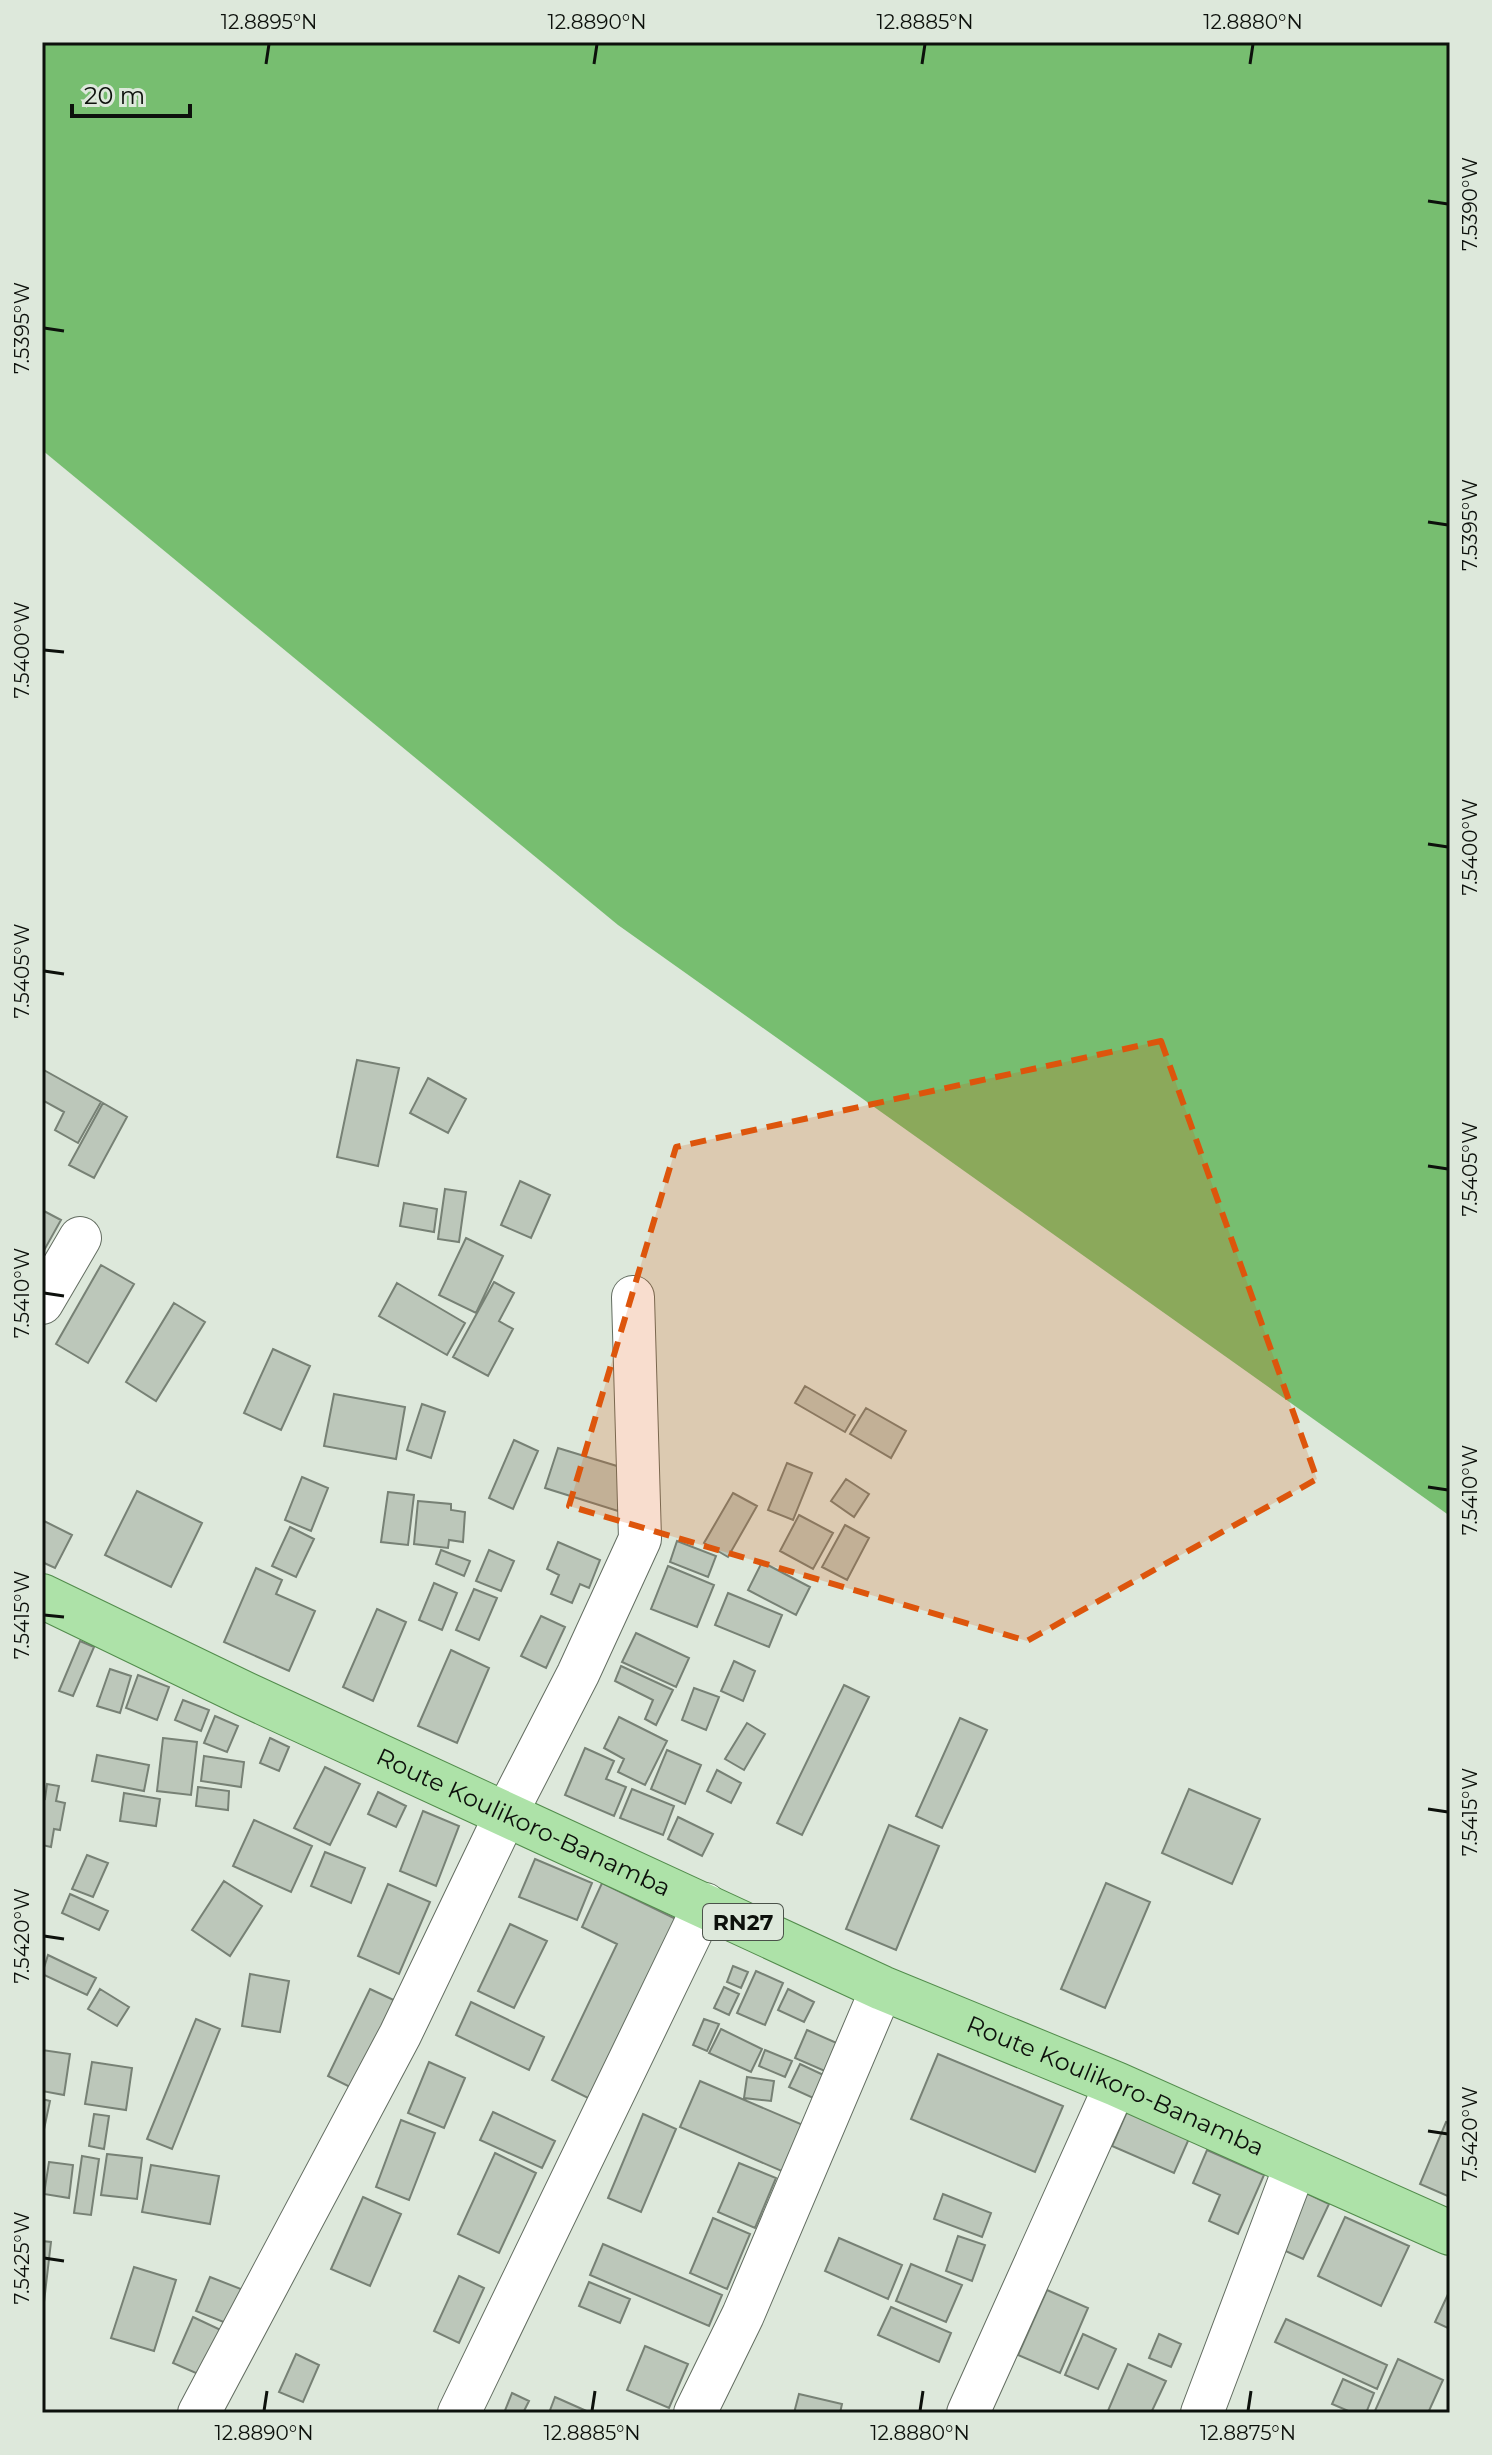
<svg xmlns="http://www.w3.org/2000/svg" width="1492" height="2455" viewBox="0 0 1492 2455" font-family="Montserrat,sans-serif">
  <style>
    .water { fill: #77be70 }
    .building { fill: #bcc7ba; stroke: #778175; stroke-width: 2 }
    .lines { fill: none; stroke-linecap: round; stroke-linejoin: round }
    .street-casing { stroke: #636d61; stroke-width: 44 }
    .primary-casing { stroke: #528c4c; stroke-width: 46 }
    .street { stroke: #fff; stroke-width: 42 }
    .primary { stroke: #ade2a8; stroke-width: 44 }
    .marked { fill: #dd550c; fill-opacity: 0.2; stroke: #dd550c; stroke-width: 6; stroke-dasharray: 16 10; stroke-linejoin: round }
    .ticks { fill: none; stroke: #0d110c; stroke-width: 3 }
    .labels { text-anchor: middle; stroke-width: 6; stroke-linejoin: round; paint-order: stroke }
    .shield { fill: #dde8db; stroke: #4b524a; stroke-width: 2 }
    .shield-label { font-size: 22px; font-weight: bold; fill: #0d110c }
    .street-label { font-size: 24px; fill: #0d110c; stroke: #dde8db }
    .neatline { fill: none; stroke: #0d110c; stroke-width: 3 }
    .ticks-label { font-size: 20px; text-anchor: middle; fill: #0d110c }
  </style>
  <rect width="100%" height="100%" fill="#dde8db"/>
  <!-- water -->
  <path class="water" d="M42,42H1450V1516L618,925L42,450Z"/>
  <!-- building -->
  <path class="building" d="M357,1060L399,1068L378,1166L337,1157Z
    M42,1069L101,1102L78,1143L55,1130L64,1112L42,1100Z
    M428,1078L466,1099L448,1133L410,1113Z
    M103,1103L127,1117L94,1178L69,1165Z
    M520,1181L550,1195L531,1238L501,1225Z
    M445,1189L466,1192L459,1242L438,1239Z
    M404,1203L437,1209L434,1232L400,1226Z
    M42,1210L61,1220L42,1254Z
    M466,1238L503,1256L476,1313L439,1295Z
    M101,1265L134,1284L88,1363L56,1344Z
    M494,1282L514,1293L499,1321L513,1329L488,1376L453,1357Z
    M397,1283L465,1323L447,1355L379,1316Z
    M174,1303L205,1322L156,1401L126,1382Z
    M273,1349L310,1366L281,1430L244,1413Z
    M805,1386L855,1415L845,1432L795,1403Z
    M334,1394L405,1407L396,1459L324,1446Z
    M422,1404L445,1412L431,1458L407,1450Z
    M866,1408L906,1431L891,1458L850,1434Z
    M514,1440L538,1451L513,1509L489,1498Z
    M558,1448L630,1470L618,1511L545,1488Z
    M787,1463L812,1473L793,1520L768,1510Z
    M302,1477L328,1488L311,1531L285,1520Z
    M846,1479L869,1494L854,1517L831,1501Z
    M137,1491L202,1523L171,1587L105,1555Z
    M388,1492L414,1495L408,1545L381,1542Z
    M733,1493L757,1506L728,1557L704,1543Z
    M418,1501L451,1504V1510L465,1512L463,1542L449,1540L448,1548L414,1544Z
    M799,1515L833,1533L813,1569L780,1551Z
    M42,1520L72,1535L55,1568L42,1562Z
    M845,1525L869,1538L847,1580L822,1567Z
    M290,1527L314,1539L296,1577L272,1566Z
    M677,1541L716,1556L708,1577L670,1562Z
    M558,1542L600,1560L589,1588L580,1584L572,1603L551,1594L559,1575L547,1569Z
    M441,1550L470,1561L464,1576L436,1564Z
    M489,1550L514,1561L501,1591L476,1581Z
    M762,1562L810,1587L796,1615L748,1590Z
    M668,1566L714,1585L697,1627L651,1609Z
    M256,1568L282,1580L276,1594L315,1611L289,1671L224,1642Z
    M434,1583L457,1593L442,1630L419,1620Z
    M474,1589L497,1598L479,1640L456,1630Z
    M728,1593L782,1615L769,1647L715,1625Z
    M377,1609L406,1622L373,1701L343,1687Z
    M541,1616L565,1627L546,1668L521,1656Z
    M636,1633L689,1658L676,1687L622,1662Z
    M80,1641L94,1647L73,1696L59,1691Z
    M451,1650L489,1668L457,1743L418,1726Z
    M734,1661L755,1671L743,1701L721,1691Z
    M621,1666L673,1690L656,1725L645,1719L653,1700L615,1681Z
    M110,1669L131,1676L120,1713L97,1706Z
    M138,1675L169,1687L157,1720L126,1708Z
    M844,1685L869,1697L802,1835L777,1823Z
    M694,1688L719,1697L706,1730L682,1720Z
    M183,1700L209,1710L201,1731L175,1720Z
    M215,1716L238,1726L227,1752L204,1743Z
    M619,1717L667,1741L645,1785L618,1772L624,1759L604,1748Z
    M960,1718L987,1730L942,1828L916,1816Z
    M747,1723L765,1734L744,1770L725,1759Z
    M163,1738L197,1742L191,1795L157,1791Z
    M270,1738L289,1747L279,1771L260,1763Z
    M585,1748L614,1761L606,1779L626,1787L614,1816L565,1795Z
    M667,1750L701,1765L685,1804L651,1789Z
    M97,1755L149,1765L144,1791L92,1781Z
    M204,1756L244,1762L241,1787L201,1781Z
    M325,1767L360,1784L330,1845L294,1828Z
    M717,1770L741,1783L731,1803L707,1791Z
    M47,1784L59,1786L56,1801L65,1803L60,1830L54,1829L51,1847L42,1845V1798L45,1799Z
    M198,1787L229,1791L228,1810L196,1806Z
    M632,1789L674,1806L663,1835L620,1818Z
    M1189,1789L1260,1819L1232,1884L1162,1853Z
    M378,1792L406,1806L396,1827L368,1814Z
    M124,1793L160,1799L156,1826L120,1821Z
    M423,1811L459,1826L436,1886L400,1871Z
    M678,1817L713,1834L702,1856L668,1839Z
    M254,1820L312,1846L291,1892L233,1866Z
    M889,1825L939,1846L896,1950L846,1929Z
    M325,1852L365,1868L351,1903L311,1886Z
    M87,1855L108,1863L93,1897L72,1889Z
    M535,1859L592,1883L577,1920L519,1897Z
    M224,1881L262,1906L230,1956L192,1930Z
    M602,1883L676,1919L590,2099L552,2080L617,1944L582,1927Z
    M1106,1883L1150,1902L1105,2008L1061,1989Z
    M388,1884L430,1902L399,1974L358,1956Z
    M70,1894L108,1911L99,1930L62,1913Z
    M510,1924L547,1941L514,2008L478,1991Z
    M48,1955L96,1978L87,1995L42,1974Z
    M733,1966L748,1972L741,1988L727,1982Z
    M756,1971L783,1983L765,2025L737,2013Z
    M250,1974L289,1981L280,2032L242,2026Z
    M724,1987L739,1994L729,2015L714,2008Z
    M100,1989L129,2007L117,2026L88,2009Z
    M370,1989L398,2002L356,2090L328,2076Z
    M788,1989L814,2002L804,2022L778,2010Z
    M471,2002L544,2037L529,2070L456,2035Z
    M196,2019L220,2029L172,2149L147,2139Z
    M704,2019L719,2024L707,2051L693,2045Z
    M721,2029L762,2049L751,2072L709,2053Z
    M807,2030L839,2044L827,2072L795,2058Z
    M42,2050L70,2054L64,2095L42,2091Z
    M765,2050L792,2061L785,2077L759,2066Z
    M938,2054L1063,2106L1035,2172L911,2119Z
    M92,2062L132,2068L126,2110L85,2104Z
    M429,2062L465,2078L444,2128L408,2113Z
    M800,2064L832,2079L822,2102L789,2087Z
    M747,2077L774,2081L771,2101L744,2098Z
    M700,2081L803,2125L784,2172L680,2127Z
    M42,2099L50,2101L43,2134H42Z
    M1129,2107L1191,2134L1174,2173L1112,2146Z
    M493,2112L555,2141L542,2168L480,2140Z
    M94,2114L109,2116L104,2149L89,2146Z
    M643,2114L676,2129L641,2212L608,2198Z
    M401,2120L435,2133L409,2200L376,2187Z
    M1446,2122L1450,2124V2197L1420,2184Z
    M1207,2150L1264,2175L1238,2234L1209,2221L1220,2195L1193,2183Z
    M495,2153L536,2173L499,2253L458,2234Z
    M107,2154L142,2158L137,2199L101,2195Z
    M82,2156L99,2159L91,2215L74,2213Z
    M49,2162L73,2165L69,2198L44,2194Z
    M739,2163L776,2178L755,2228L718,2212Z
    M151,2165L219,2176L210,2224L142,2212Z
    M1304,2192L1329,2204L1303,2259L1279,2248Z
    M943,2194L991,2213L982,2237L934,2219Z
    M363,2197L401,2214L370,2286L331,2269Z
    M1345,2217L1409,2246L1381,2306L1318,2276Z
    M713,2218L750,2234L727,2289L690,2273Z
    M958,2236L985,2245L972,2281L946,2271Z
    M839,2238L902,2265L888,2299L825,2271Z
    M42,2241L51,2242L44,2302L42,2301Z
    M603,2244L722,2295L709,2326L590,2275Z
    M911,2264L962,2285L946,2322L896,2301Z
    M134,2267L176,2280L154,2351L111,2338Z
    M459,2276L484,2288L459,2343L434,2331Z
    M210,2277L246,2291L231,2325L196,2311Z
    M589,2282L630,2299L620,2323L579,2306Z
    M1047,2290L1088,2308L1060,2373L1018,2355Z
    M1450,2290V2329L1435,2322Z
    M891,2307L951,2333L939,2362L878,2335Z
    M193,2317L225,2332L205,2377L173,2363Z
    M1286,2319L1387,2365L1377,2389L1275,2342Z
    M1083,2334L1116,2349L1098,2389L1065,2375Z
    M1159,2334L1181,2344L1171,2367L1149,2358Z
    M645,2346L688,2364L669,2408L627,2390Z
    M296,2354L319,2365L303,2402L279,2392Z
    M1398,2359L1443,2380L1428,2413H1374Z
    M1128,2364L1166,2381L1151,2413H1107Z
    M1343,2379L1374,2393L1366,2413H1353L1332,2404Z
    M512,2393L529,2401L523,2413H504Z
    M799,2394L842,2404L840,2413H794Z
    M555,2397L591,2413H549Z"/>
  <g class="lines">
    <defs>
      <path id="street" d="M42,1303L80,1238
        M199,2413L400,2035L506,1814L578,1674L640,1539L633,1297
        M459,2413L705,1904
        M695,2413L743,2315L882,1988
        M968,2413L1116,2084
        M1202,2413L1296,2164"/>
      <g id="primary">
        <path id="s1" d="M42,1596L245,1694L882,1988L1116,2084L1450,2233"/>
      </g>
    </defs>
    <!-- street casing -->
    <use href="#street" class="street-casing"/>
    <!-- primary casing -->
    <use href="#primary" class="primary-casing"/>
    <!-- street -->
    <use href="#street" class="street"/>
    <!-- primary -->
    <use href="#primary" class="primary"/>
  </g>
  <!-- marked area -->
  <path class="marked" d="M1161,1041L1317,1479L1027,1641L569,1506L676,1147Z"/>
  <!-- ticks -->
  <path class="ticks" d="M266,64L269,44M594,64L597,44M922,64L925,44M1250,64L1253,44M1428,201L1448,204M44,328L64,331M1428,522L1448,525M44,650L64,652M1428,844L1448,847M44,971L64,974M1428,1166L1448,1169M44,1293L64,1296M1428,1487L1448,1490M44,1615L64,1617M1428,1809L1448,1812M44,1936L64,1939M1428,2131L1448,2134M44,2258L64,2261M264,2411L267,2391M592,2411L595,2391M920,2411L923,2391M1248,2411L1251,2391"/>
  <g class="labels">
    <!-- shield labels -->
    <rect class="shield" x="703" y="1904" width="80" height="36" rx="6"/>
    <g class="shield-label">
      <text x="743" y="1930">RN27</text>
    </g>
    <!-- street labels -->
    <g class="street-label">
      <text dy="8" stroke="none"><textPath href="#s1" startOffset="532">Route Koulikoro-Banamba</textPath></text>
      <text dy="8" stroke="none"><textPath href="#s1" startOffset="1180">Route Koulikoro-Banamba</textPath></text>
    </g>
  </g>
  <!-- border -->
  <rect width="1492" height="2455" fill="none" stroke="#dde8db" stroke-width="88"/>
  <!-- scale -->
  <path d="M72 104v12h118v-12" fill="none" stroke="#0d110c" stroke-width="4"/>
  <text x="84" y="104" font-size="24" fill="#0d110c" stroke="#dde8db" stroke-width="6" paint-order="stroke">20 m</text>
  <rect x="44" y="44" width="1404" height="2367" class="neatline"/>
  <g class="ticks-label">
    <text x="269" y="29">12.8895°N</text>
    <text x="597" y="29">12.8890°N</text>
    <text x="925" y="29">12.8885°N</text>
    <text x="1253" y="29">12.8880°N</text>
    <text transform="translate(1470 204) rotate(-90)" y="7">7.5390°W</text>
    <text transform="translate(22 328) rotate(-90)" y="7">7.5395°W</text>
    <text transform="translate(1470 525) rotate(-90)" y="7">7.5395°W</text>
    <text transform="translate(22 650) rotate(-90)" y="7">7.5400°W</text>
    <text transform="translate(1470 847) rotate(-90)" y="7">7.5400°W</text>
    <text transform="translate(22 971) rotate(-90)" y="7">7.5405°W</text>
    <text transform="translate(1470 1169) rotate(-90)" y="7">7.5405°W</text>
    <text transform="translate(22 1293) rotate(-90)" y="7">7.5410°W</text>
    <text transform="translate(1470 1490) rotate(-90)" y="7">7.5410°W</text>
    <text transform="translate(22 1615) rotate(-90)" y="7">7.5415°W</text>
    <text transform="translate(1470 1812) rotate(-90)" y="7">7.5415°W</text>
    <text transform="translate(22 1936) rotate(-90)" y="7">7.5420°W</text>
    <text transform="translate(1470 2134) rotate(-90)" y="7">7.5420°W</text>
    <text transform="translate(22 2258) rotate(-90)" y="7">7.5425°W</text>
    <text x="264" y="2440">12.8890°N</text>
    <text x="592" y="2440">12.8885°N</text>
    <text x="920" y="2440">12.8880°N</text>
    <text x="1248" y="2440">12.8875°N</text>
  </g>
</svg>
